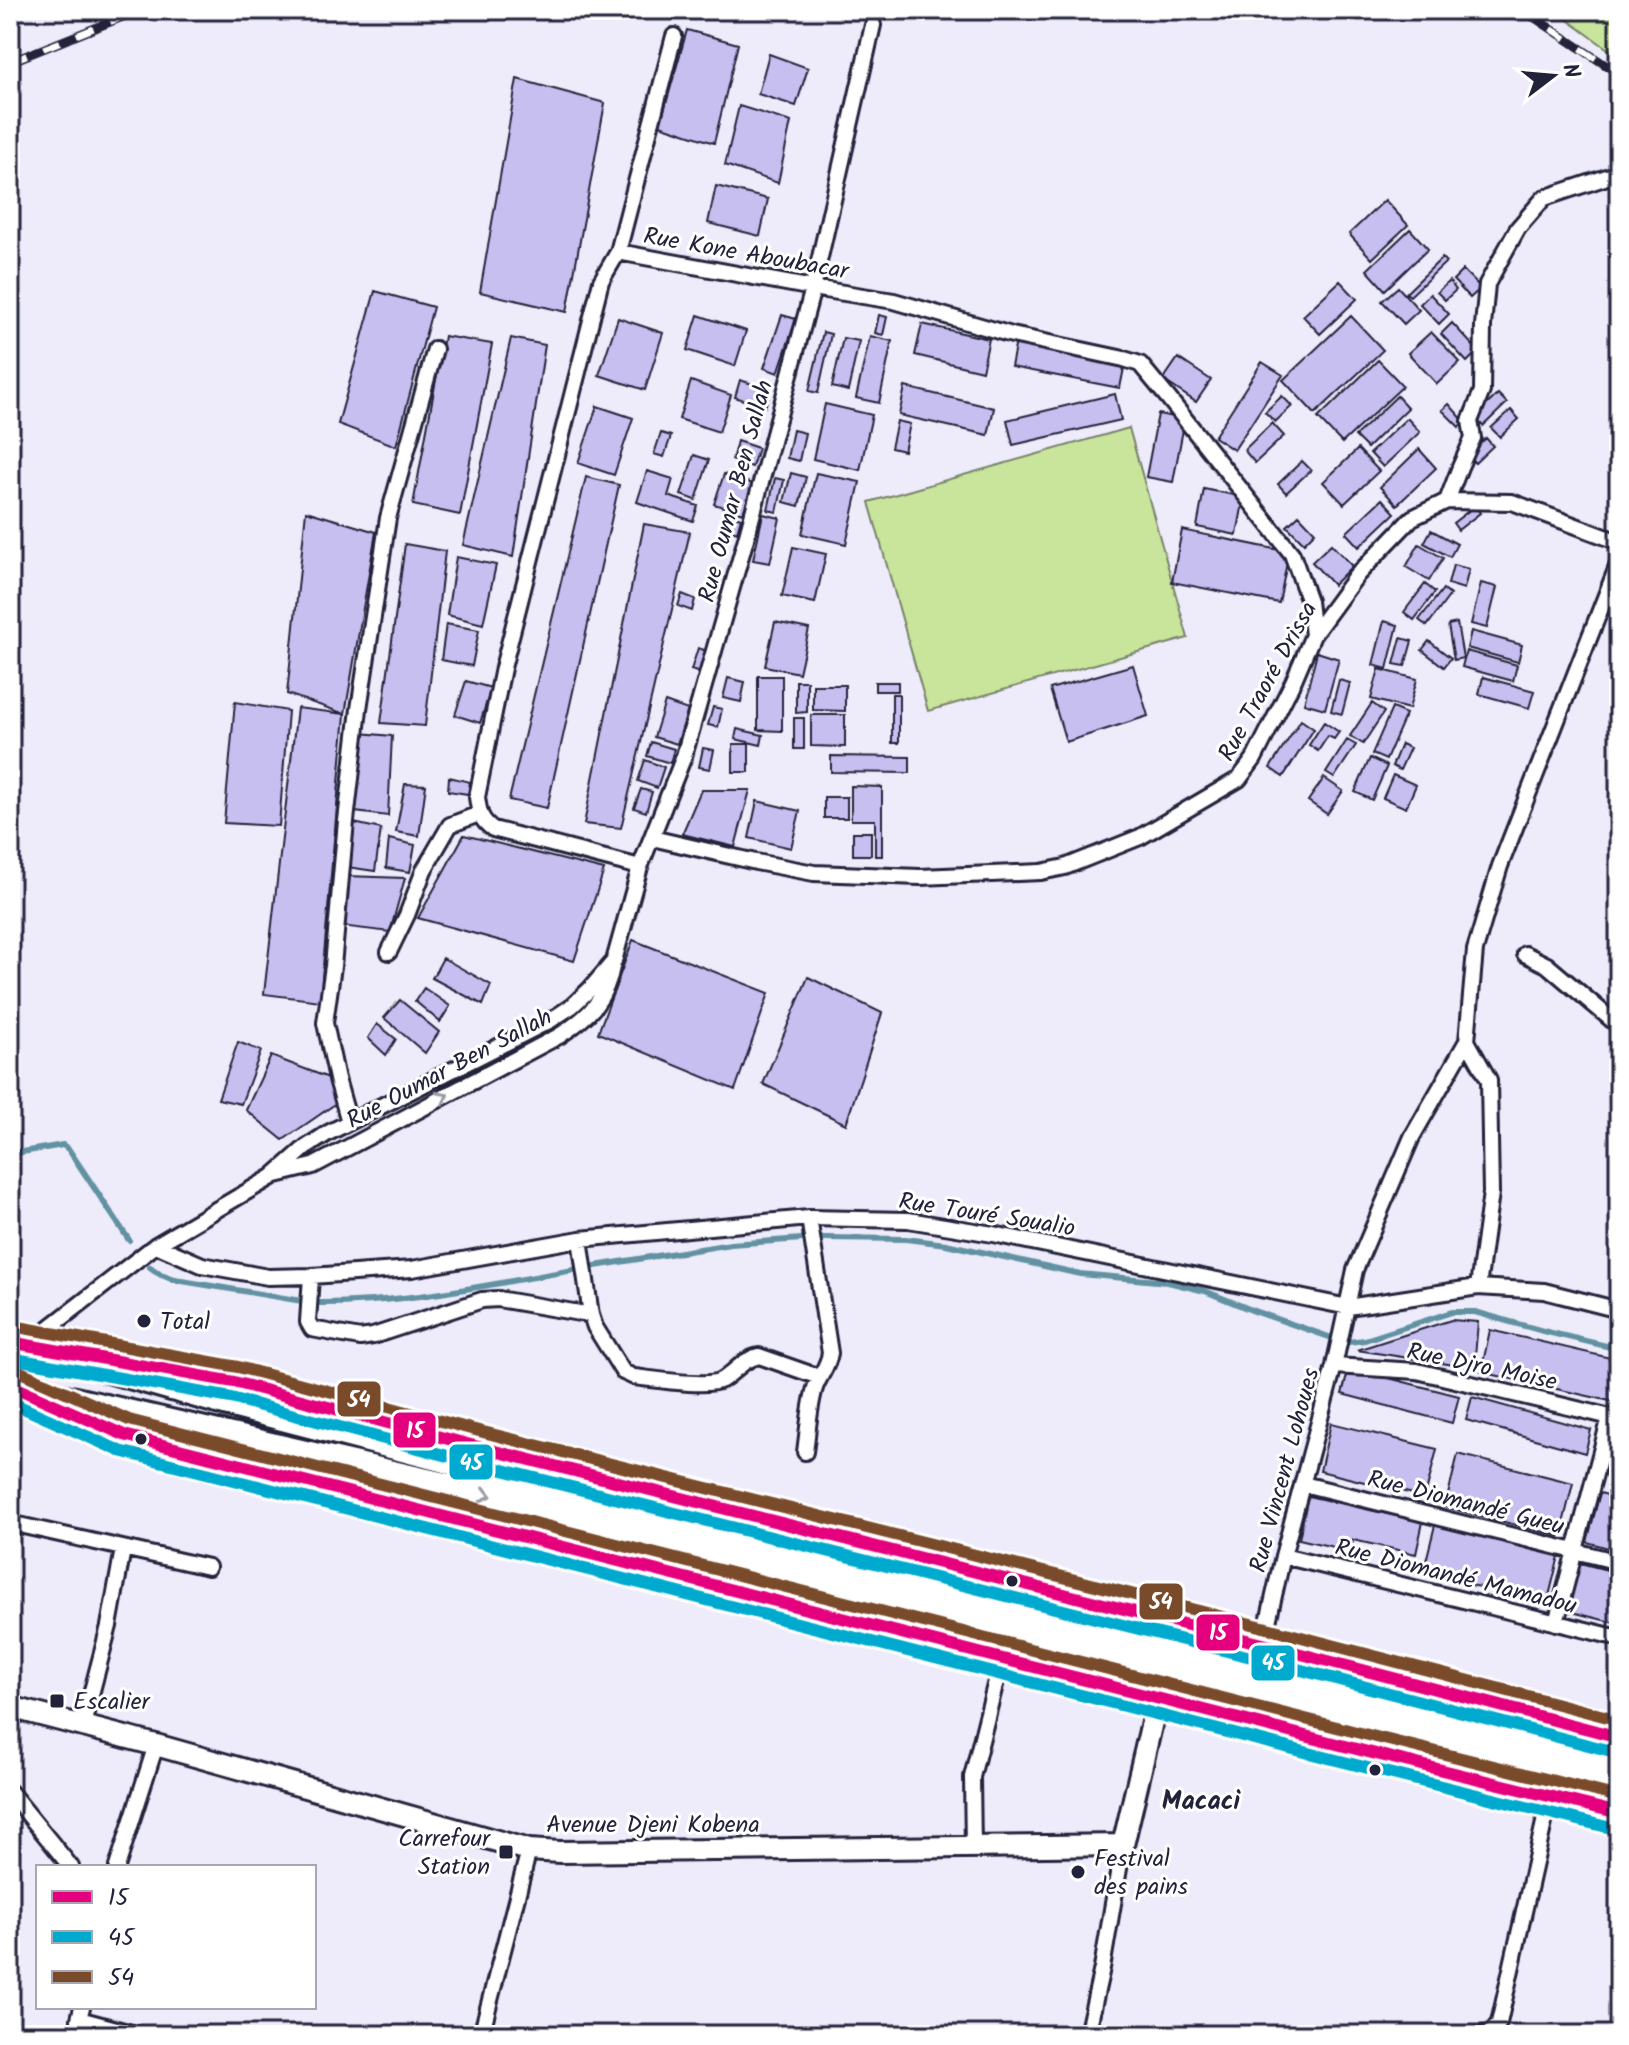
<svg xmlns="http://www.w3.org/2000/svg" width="1629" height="2045" viewBox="0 0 1629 2045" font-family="Kalam,sans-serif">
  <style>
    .green { fill: #c9e49b; stroke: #76836b; stroke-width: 2 }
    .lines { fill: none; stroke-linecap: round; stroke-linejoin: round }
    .stream { stroke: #6292a2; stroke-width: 6 }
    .building { fill: #c8bff1; stroke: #22223b; stroke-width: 2 }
    .street-casing { stroke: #22223b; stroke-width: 20 }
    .secondary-casing { stroke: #22223b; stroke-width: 26 }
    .primary-casing { stroke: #22223b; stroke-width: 30 }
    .street { stroke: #fff; stroke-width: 14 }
    .secondary { stroke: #fff; stroke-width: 20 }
    .primary { stroke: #fff; stroke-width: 24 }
    .rail-casing { stroke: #22223b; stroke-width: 9 }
    .rail { stroke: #fff; stroke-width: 6; stroke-dasharray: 18; stroke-linecap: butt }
    .primary-bridge-casing { stroke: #22223b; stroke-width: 30; stroke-linecap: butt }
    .primary-bridge { stroke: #fff; stroke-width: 24 }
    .bus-1-casing { stroke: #fff; stroke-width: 18 }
    .bus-2-casing { stroke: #fff; stroke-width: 18 }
    .bus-3-casing { stroke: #fff; stroke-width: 18 }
    .bus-1 { stroke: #e5007d; stroke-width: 12 }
    .bus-2 { stroke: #00a9ce; stroke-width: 12 }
    .bus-3 { stroke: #7a4b2a; stroke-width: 12 }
    .oneway { stroke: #9c9ca7 }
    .poi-dot { fill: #22223b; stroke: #fff; stroke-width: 3 }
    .labels { text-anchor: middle; stroke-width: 6; stroke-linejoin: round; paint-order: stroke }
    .street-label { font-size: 24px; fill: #22223b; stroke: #fff }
    .poi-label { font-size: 24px; fill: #22223b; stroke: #fff; text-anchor: start }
    .neighbourhood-label { font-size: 26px; font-weight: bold; fill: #22223b; stroke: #fff }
    .line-badge { stroke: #fff; stroke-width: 3 }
    .badge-label { font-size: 22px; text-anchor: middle; font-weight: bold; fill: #fff }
  </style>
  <rect width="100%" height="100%" fill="#eeecfb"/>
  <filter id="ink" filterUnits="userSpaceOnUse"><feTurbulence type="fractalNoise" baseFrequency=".0125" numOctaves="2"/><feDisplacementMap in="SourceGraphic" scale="16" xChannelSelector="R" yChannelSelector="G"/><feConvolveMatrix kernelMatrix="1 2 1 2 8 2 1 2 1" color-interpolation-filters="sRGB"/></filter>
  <g filter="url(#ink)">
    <!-- green -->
    <path class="green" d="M1554,10H1619V57Z
      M1129,428L1188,638L928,711L869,502Z"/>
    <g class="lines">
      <!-- stream -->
      <path class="stream" d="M10,1154L63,1145L69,1150L129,1240
        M824,1238L906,1239L946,1244L1080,1274L1168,1282L1205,1291L1254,1311L1335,1339
        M595,1266L731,1244L802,1239
        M150,1267L161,1275L176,1280L302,1301
        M315,1303C404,1304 491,1284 579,1269
        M1348,1342L1365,1340L1452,1312H1475L1543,1331L1619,1349"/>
    </g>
    <!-- building -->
    <path class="building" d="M687,30L738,44L714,143L660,125Z
      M769,54L808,68L796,106L758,94Z
      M517,79L605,103L567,312L480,292Z
      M739,106L791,122L778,183L725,165Z
      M716,186L768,199L760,236L708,223Z
      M1385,200L1408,225L1372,259L1349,234Z
      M1410,229L1428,249L1385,290L1367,270Z
      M1442,258L1446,262L1410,296L1406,293Z
      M1463,270L1481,288L1470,298L1453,280Z
      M1340,281L1357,299L1320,334L1303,316Z
      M1449,281L1456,290L1445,300L1437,292Z
      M1398,287L1419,310L1404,324L1382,301Z
      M375,291L433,307L396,446L338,424Z
      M1430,294L1449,314L1439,324L1420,304Z
      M698,315L746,331L735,366L687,350Z
      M782,315L796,319L778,373L764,368Z
      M879,315L887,317L883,335L875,333Z
      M1351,316L1383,350L1315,414L1283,380Z
      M618,318L663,333L645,390L599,375Z
      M1452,323L1478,351L1467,362L1441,334Z
      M922,324L989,339L982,371L915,355Z
      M823,332L831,334L818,393L809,391Z
      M1431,332L1460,362L1437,384L1408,353Z
      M444,336L492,344L460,515L413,505Z
      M870,336L892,341L879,403L856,398Z
      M511,338L545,345L513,557L463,545Z
      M843,338L859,341L848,391L832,387Z
      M1016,341L1125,363L1120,388L1011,367Z
      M1178,358L1211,380L1196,402L1163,380Z
      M1378,360L1403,386L1342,443L1318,418Z
      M1262,362L1283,375L1234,450L1214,437Z
      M740,380L771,390L765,407L735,397Z
      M691,381L731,395L719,432L679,419Z
      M905,387L994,408L988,435L899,415Z
      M1115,394L1121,420L1013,445L1007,420Z
      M1498,394L1507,403L1483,426L1474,417Z
      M1282,396L1292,406L1275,422L1265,412Z
      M1397,396L1408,408L1367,448L1355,436Z
      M825,404L872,415L860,470L813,459Z
      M1449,404L1464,421L1459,427L1442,410Z
      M597,406L633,418L614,475L578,463Z
      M1511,410L1519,419L1500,437L1491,428Z
      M1158,414L1185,419L1173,482L1146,477Z
      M1407,418L1420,432L1383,467L1370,453Z
      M897,421L910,424L904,451L891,448Z
      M1272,423L1284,436L1255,463L1244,450Z
      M793,430L805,433L799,461L787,458Z
      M661,433L671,436L664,457L654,454Z
      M1486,438L1493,446L1475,463L1468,456Z
      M737,441L758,448L752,467L732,460Z
      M1358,449L1379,471L1344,504L1323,482Z
      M1419,449L1436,468L1397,505L1380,487Z
      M694,455L709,460L696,500L681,495Z
      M1302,461L1311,470L1286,493L1278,484Z
      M647,471L673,479L668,496L698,506L693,521L637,502Z
      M791,473L806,477L799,506L784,502Z
      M816,473L860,482L846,544L802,534Z
      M724,474L753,484L743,513L714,504Z
      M586,477L619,485L547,808L509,800Z
      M775,478L784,480L777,512L768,510Z
      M1204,489L1244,497L1237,535L1197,527Z
      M1382,499L1395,513L1359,547L1346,533Z
      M1475,506L1480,513L1458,530L1453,523Z
      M306,511L376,532L345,714L287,694Z
      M763,514L780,518L770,563L753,560Z
      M731,515L741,518L737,532L726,528Z
      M1299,515L1315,532L1304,543L1287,526Z
      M644,524L690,532L621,828L584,824Z
      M1182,530L1289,552L1279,603L1172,582Z
      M1431,530L1457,544L1450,557L1424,543Z
      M405,544L445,551L425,726L381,723Z
      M1331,544L1352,566L1333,585L1312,562Z
      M1419,544L1443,558L1429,581L1406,567Z
      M793,547L826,554L815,603L782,596Z
      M456,557L496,565L483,624L447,615Z
      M1453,565L1469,569L1464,589L1448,584Z
      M1481,583L1497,587L1487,628L1471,624Z
      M1425,584L1435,592L1414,620L1404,612Z
      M1443,589L1450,595L1427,626L1419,620Z
      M682,594L695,599L692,611L678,606Z
      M1384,621L1398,625L1387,669L1373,665Z
      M775,622L809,629L799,673L765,666Z
      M1457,623L1463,658L1454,660L1448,625Z
      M446,624L479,630L472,666L441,660Z
      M1471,631L1522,645L1518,662L1467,648Z
      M1401,638L1412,641L1405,666L1394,664Z
      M1429,641L1451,658L1444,667L1422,650Z
      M698,648L707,651L700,673L691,670Z
      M1466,651L1517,665L1513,681L1462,667Z
      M1317,652L1339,659L1325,709L1304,703Z
      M1133,665L1148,716L1066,742L1050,689Z
      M1379,669L1417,679L1409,709L1371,699Z
      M758,676H782V731L758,730Z
      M1483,677L1534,691L1529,708L1479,694Z
      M728,678L745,682L741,702L723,698Z
      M1339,680L1350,683L1342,714L1331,711Z
      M466,681L491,688L480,723L455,715Z
      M796,681H807V712L796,713Z
      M875,682H898V691H875Z
      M813,685H845V711L813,710Z
      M892,694H899V743H892Z
      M235,702L288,711L279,826L224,823Z
      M665,702L688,710L677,744L654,737Z
      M1372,703L1384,712L1363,744L1350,736Z
      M713,707L722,709L718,727L708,725Z
      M297,708L345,714L320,1001L264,994Z
      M1392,708L1406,714L1386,760L1372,754Z
      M811,715H845V747L811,746Z
      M794,718H804V749H794Z
      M1301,720L1314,729L1283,777L1270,768Z
      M1324,722L1339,732L1334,739L1328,736L1318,751L1309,745Z
      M737,729L763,735L761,745L735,739Z
      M360,733L392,736L388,816L355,812Z
      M1347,740L1356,745L1334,778L1326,773Z
      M651,742L674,749L670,763L647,756Z
      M733,744H749V772H733Z
      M1401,744L1410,748L1400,770L1392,766Z
      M703,748L714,750L710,769L699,767Z
      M831,756L910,757V773L831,772Z
      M1370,758L1387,766L1372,800L1355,792Z
      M645,760L664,767L657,788L638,781Z
      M1393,775L1416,785L1406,808L1383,798Z
      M449,777L470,782L468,794L448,791Z
      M1324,778L1343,791L1327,814L1308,801Z
      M405,784L426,785L419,836L396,832Z
      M851,786L882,787V856H875V820H851Z
      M641,789L652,792L646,812L634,808Z
      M701,790H750L735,847L682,834Z
      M824,797H847V818H824Z
      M757,801L800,811L791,848L749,838Z
      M354,823L381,829L375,871L347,867Z
      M853,832H871V855H853Z
      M464,835L604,870L574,961L418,918Z
      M389,839L415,845L410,872L386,868Z
      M346,876L405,878L390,932L340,926Z
      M633,940L769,993L735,1090L598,1033Z
      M443,958L491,985L483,1005L432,978Z
      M808,977L882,1013L846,1124L763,1084Z
      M424,988L450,1006L440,1022L415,1001Z
      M400,1000L439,1032L425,1053L384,1018Z
      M377,1024L396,1039L386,1055L368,1038Z
      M238,1042L261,1051L241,1104L218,1099Z
      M271,1056L334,1080L338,1102L283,1140L246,1110Z
      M1451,1320L1478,1322L1474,1368L1357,1350Z
      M1490,1330L1619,1360V1403L1481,1372Z
      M1349,1368L1459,1396L1452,1423L1342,1394Z
      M1472,1397L1591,1430L1585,1453L1466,1420Z
      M1331,1423L1437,1449L1425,1497L1320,1471Z
      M1614,1430L1619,1431V1459L1608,1457Z
      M1458,1454L1573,1483L1560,1536L1445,1507Z
      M1600,1493L1619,1498V1551L1587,1542Z
      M1308,1496L1423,1522L1416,1554L1353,1540L1351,1551L1299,1539Z
      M1435,1525L1559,1556L1547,1604L1423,1573Z
      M1580,1563L1619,1573V1624L1568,1611Z"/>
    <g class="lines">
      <defs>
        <path id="street" d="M618,252L674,36
          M1447,501L1512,502L1619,542
          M652,838L756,862L814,873L920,877L1041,872L1065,867L1140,837L1239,779L1254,759L1293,682L1313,635L1357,575L1412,518L1447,501L1460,467L1473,438L1470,421L1482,391L1483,326L1487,284L1518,228L1544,198L1619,173
          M640,867L493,829C480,820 479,812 477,797L503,668L601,281L618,252L813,288L894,301L1012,335L1124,359L1140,364L1169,399L1292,554L1309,601L1313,635
          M389,952L407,915L424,870L450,825L479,814
          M1525,954L1547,965L1619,1026
          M349,1122L337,1079L325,1023L333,966L346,821L359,709L388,518L435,349
          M276,1175L313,1166L559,1036C590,1016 606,1000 613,963
          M580,1239L591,1315L595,1327L623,1372L634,1377C653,1379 707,1388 722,1380C735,1372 743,1359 759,1356L819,1377
          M156,1245L202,1265L268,1277L311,1276L412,1269L580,1239L809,1218L908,1220L993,1234L1348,1307L1478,1287L1544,1291L1619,1310
          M311,1276L308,1322L312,1329L360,1338L373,1336L482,1300L498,1299L591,1315
          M1478,1287L1491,1193L1489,1080L1467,1041L1475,950L1500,866L1619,562
          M26,1346L156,1245L272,1177L305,1148L328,1133L551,1020L572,1006L590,989L614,961L640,867L684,756L747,535L813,288L873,25
          M1334,1366L1417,1371L1619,1419
          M805,1452C808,1431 809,1408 815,1388C819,1376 828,1367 830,1353L809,1218
          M1303,1484L1619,1562
          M10,1523L208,1567
          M1283,1556L1619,1638
          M1556,1623L1610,1417
          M1263,1644L1283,1556L1334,1366L1355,1270L1412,1137L1467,1041
          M83,1725L109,1626L123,1549
          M10,1792L71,1867
          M973,1847L972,1777L1002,1657
          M117,1867L156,1745
          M79,2019L139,2035
          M79,2035V2019L82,2007
          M481,2035L529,1850
          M1087,2035L1102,1968L1123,1845
          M1479,2035L1491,2033L1499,2023L1550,1796"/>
        <path id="secondary" d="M102,1359L234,1382L467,1444L1263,1644L1619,1737
          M43,1400L124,1435L1158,1697L1372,1753L1619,1813
          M10,1707L156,1745L529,1850L560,1852L1123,1845L1168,1654"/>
        <path id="primary" d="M10,1342L228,1404L758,1541
          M10,1385L457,1488L749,1562
          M1427,1712L1619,1762
          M1422,1734L1619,1786"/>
      </defs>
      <!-- street casing -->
      <use href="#street" class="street-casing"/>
      <!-- secondary casing -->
      <use href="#secondary" class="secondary-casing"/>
      <!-- primary casing -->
      <use href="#primary" class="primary-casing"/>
      <!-- street -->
      <use href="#street" class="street"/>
      <!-- secondary -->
      <use href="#secondary" class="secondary"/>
      <!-- primary -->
      <use href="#primary" class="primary"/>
      <defs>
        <path id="rail" d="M1520,10L1535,18L1619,74
          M10,62L140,10"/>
      </defs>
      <!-- rail casing -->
      <use href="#rail" class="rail-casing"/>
      <!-- rail -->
      <use href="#rail" class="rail"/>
      <defs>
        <path id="primary-bridge" d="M758,1541L1427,1712
          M749,1562L1422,1734"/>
      </defs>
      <!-- primary-bridge casing -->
      <use href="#primary-bridge" class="primary-bridge-casing"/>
      <!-- primary-bridge -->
      <use href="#primary-bridge" class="primary-bridge"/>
      <defs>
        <path id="bus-1" d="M10,1342L234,1382L467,1444L1263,1644L1619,1737
          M10,1385L124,1435L1372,1753L1619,1813"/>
        <path id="bus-2" d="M10,1358L231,1398L463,1460L1259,1659L1615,1752
          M10,1402L120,1451L1368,1768L1615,1829"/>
        <path id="bus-3" d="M13,1326L238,1367L471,1429L1267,1628L1619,1720
          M16,1370L129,1420L1376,1737L1619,1797"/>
      </defs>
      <!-- bus-1 casing -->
      <use href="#bus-1" class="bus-1-casing"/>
      <!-- bus-2 casing -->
      <use href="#bus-2" class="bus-2-casing"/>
      <!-- bus-3 casing -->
      <use href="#bus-3" class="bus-3-casing"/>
      <!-- bus-1 -->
      <use href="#bus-1" class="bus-1"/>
      <!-- bus-2 -->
      <use href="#bus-2" class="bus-2"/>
      <!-- bus-3 -->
      <use href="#bus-3" class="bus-3"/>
    </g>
    <!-- one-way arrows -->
    <defs><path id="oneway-chevron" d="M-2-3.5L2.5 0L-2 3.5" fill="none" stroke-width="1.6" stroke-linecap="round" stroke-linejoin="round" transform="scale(2)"/></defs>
    <g class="oneway">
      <use href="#oneway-chevron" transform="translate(443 1097) rotate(-27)"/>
      <use href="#oneway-chevron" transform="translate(486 1495) rotate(14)"/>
    </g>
  </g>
  <!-- markers -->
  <g class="poi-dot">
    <circle cx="144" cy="1321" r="8"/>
    <circle cx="141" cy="1439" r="7"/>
    <circle cx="1012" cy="1581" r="7"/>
    <rect x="49" y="1693" width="16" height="16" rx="4"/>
    <circle cx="1375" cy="1770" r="7"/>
    <rect x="498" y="1844" width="16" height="16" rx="4"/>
    <circle cx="1078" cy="1872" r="8"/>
  </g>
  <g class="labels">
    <!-- street labels -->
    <g class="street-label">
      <text transform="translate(746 253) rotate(10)" y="8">Rue Kone Aboubacar</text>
      <text transform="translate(735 491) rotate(-75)" y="8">Rue Oumar Ben Sallah</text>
      <text transform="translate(1267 681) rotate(-61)" y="8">Rue Traoré Drissa</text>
      <text transform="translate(449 1068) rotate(-28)" y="8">Rue Oumar Ben Sallah</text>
      <text transform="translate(987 1214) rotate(9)" y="8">Rue Touré Soualio</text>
      <text transform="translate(1482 1366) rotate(12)" y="8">Rue Djro Moise</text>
      <text transform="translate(1284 1470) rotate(-75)" y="8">Rue Vincent Lohoues</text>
      <text transform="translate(1466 1502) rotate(14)" y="8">Rue Diomandé Gueu</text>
      <text transform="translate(1456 1576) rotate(14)" y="8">Rue Diomandé Mamadou</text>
      <text x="653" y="1832">Avenue Djeni Kobena</text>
    </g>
    <!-- poi labels -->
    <g class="poi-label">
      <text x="160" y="1329">Total</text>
      <text x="73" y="1709">Escalier</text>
      <text x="490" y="1846" text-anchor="end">Carrefour<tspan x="490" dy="28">Station</tspan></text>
      <text x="1094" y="1866">Festival<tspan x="1094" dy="28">des pains</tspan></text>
    </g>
    <!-- neighbourhood labels -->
    <g class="neighbourhood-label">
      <text x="1201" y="1809">Macaci</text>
    </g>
  </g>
  <g class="line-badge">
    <rect x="336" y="1380" width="46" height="38" rx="8" fill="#7a4b2a"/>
    <rect x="392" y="1411" width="45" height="38" rx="8" fill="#e5007d"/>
    <rect x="448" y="1443" width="46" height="38" rx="8" fill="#00a9ce"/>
    <rect x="1138" y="1582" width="46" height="39" rx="8" fill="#7a4b2a"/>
    <rect x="1195" y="1613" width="46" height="39" rx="8" fill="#e5007d"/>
    <rect x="1250" y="1644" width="46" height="38" rx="8" fill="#00a9ce"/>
  </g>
  <g class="badge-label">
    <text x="359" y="1407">54</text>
    <text x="415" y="1438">15</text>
    <text x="471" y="1470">45</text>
    <text x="1161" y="1609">54</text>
    <text x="1218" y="1640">15</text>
    <text x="1273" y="1670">45</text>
  </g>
  <!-- margin -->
  <rect width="1629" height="2045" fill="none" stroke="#fff" stroke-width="40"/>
  <rect x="20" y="20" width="1589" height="2005" fill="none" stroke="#22223b" stroke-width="3" filter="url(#ink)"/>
  <!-- legend -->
  <rect x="36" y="1865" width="280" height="144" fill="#ffffff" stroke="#a7a7b1" stroke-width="2"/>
  <rect x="52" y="1891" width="40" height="12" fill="#e5007d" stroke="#a7a7b1" stroke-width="2"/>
  <text x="108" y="1905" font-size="24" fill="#22223b">15</text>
  <rect x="52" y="1931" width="40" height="12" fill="#00a9ce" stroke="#a7a7b1" stroke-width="2"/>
  <text x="108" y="1945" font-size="24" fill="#22223b">45</text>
  <rect x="52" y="1971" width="40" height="12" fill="#7a4b2a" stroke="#a7a7b1" stroke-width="2"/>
  <text x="108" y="1985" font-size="24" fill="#22223b">54</text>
  <!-- north arrow -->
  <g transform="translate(1553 76) rotate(74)" stroke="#ffffff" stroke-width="6" paint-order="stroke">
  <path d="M0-6L14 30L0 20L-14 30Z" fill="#22223b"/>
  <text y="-12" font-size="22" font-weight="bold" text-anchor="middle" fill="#22223b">N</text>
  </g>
</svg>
